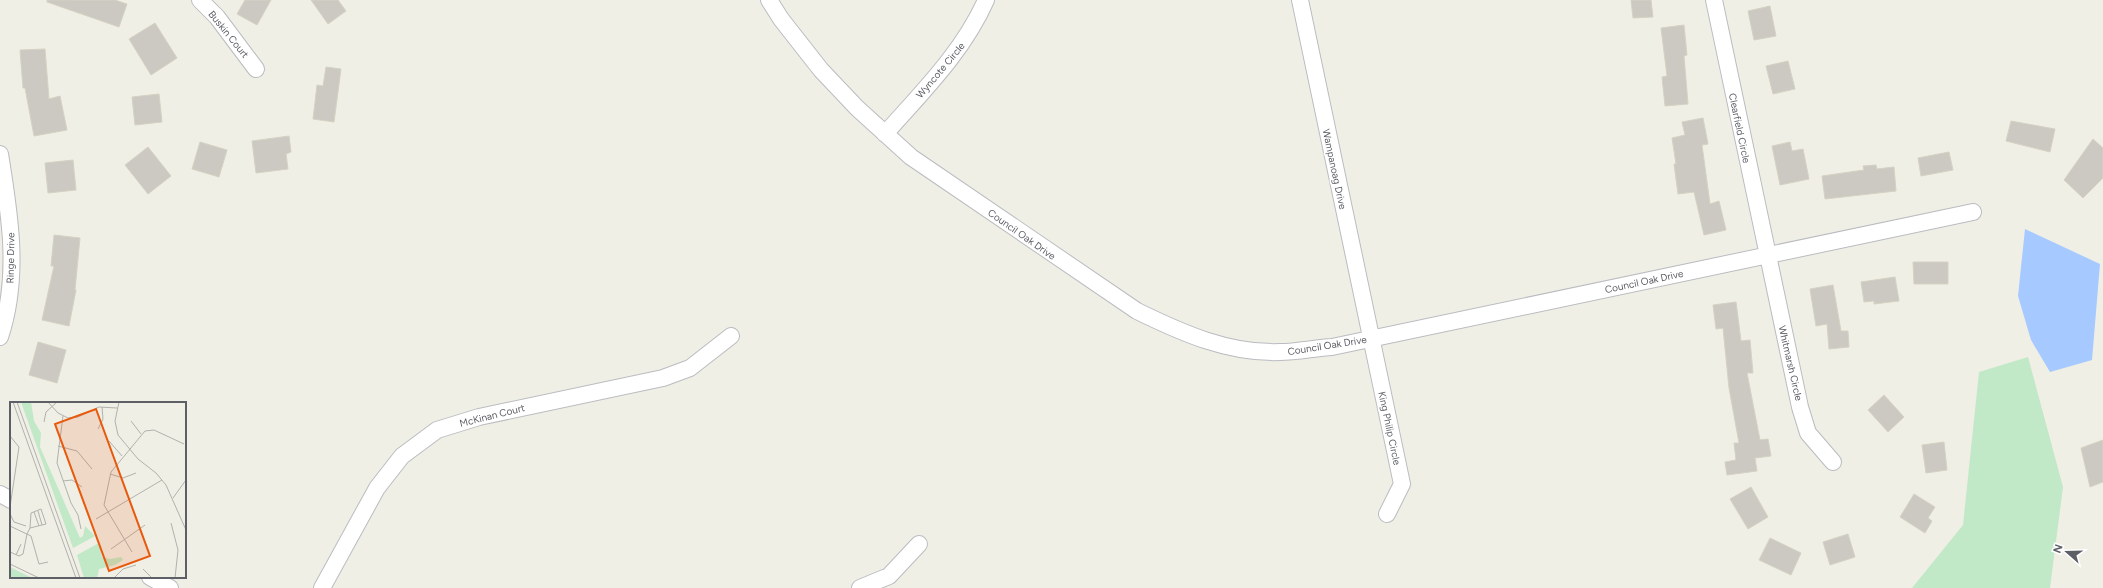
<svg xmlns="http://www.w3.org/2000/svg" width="2103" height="588" viewBox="0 0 2103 588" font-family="Figtree,sans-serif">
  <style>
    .green { fill: #c1e8c7 }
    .water { fill: #a6c9ff }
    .building { fill: #cbc9c2; stroke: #d5d2c3 }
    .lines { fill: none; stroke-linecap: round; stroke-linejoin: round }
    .minor-casing { stroke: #babcc1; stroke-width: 18 }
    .minor { stroke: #fff; stroke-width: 16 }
    .labels { text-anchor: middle; stroke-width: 3.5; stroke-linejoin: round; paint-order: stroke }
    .street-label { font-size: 10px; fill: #5d5f66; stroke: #fff }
    .inset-road { fill: none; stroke: #b1b1ae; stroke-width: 1 }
    .view { fill: #e8590c; fill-opacity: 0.15; stroke: #e8590c; stroke-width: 2 }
    .inset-edge { fill: none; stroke: #5d5f66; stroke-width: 2 }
  </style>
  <rect width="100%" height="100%" fill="#f0efe5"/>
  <!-- green -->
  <path class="green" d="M2028,357L2063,487L2050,588H1912L1963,525L1979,372Z"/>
  <!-- water -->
  <path class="water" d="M2025,229L2100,264L2092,360L2050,372L2031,340L2018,296Z"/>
  <!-- building -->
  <path class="building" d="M47,0H115L127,4L119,27L47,2Z
    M245,0H271L257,25L237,14Z
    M311,0H338L346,11L328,24Z
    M1631,0H1651L1653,17L1633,18Z
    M1770,6L1776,36L1754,40L1748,11Z
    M155,23L177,58L151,75L129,39Z
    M1684,25L1687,55L1684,56L1688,104L1665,106L1662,77L1667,76L1661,28Z
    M45,49L49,99L60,96L67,130L34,136L25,88H23L20,50Z
    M1788,61L1795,89L1773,94L1766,66Z
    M326,67L341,69L334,122L313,119L317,85L323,86Z
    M159,94L162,122L135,125L132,97Z
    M1703,118L1708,144L1702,145L1710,204L1719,201L1726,230L1704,235L1694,192L1678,194L1674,164H1676L1672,138L1685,135L1682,122Z
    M2011,121L2055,129L2050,152L2006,141Z
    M289,136L291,152L286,154L288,169L256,173L252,141Z
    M2093,139L2103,148V178L2083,198L2064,180Z
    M200,142L227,150L219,177L192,169Z
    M1790,142L1792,151L1803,149L1809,179L1780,185L1772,146Z
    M148,147L171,176L148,194L125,165Z
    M1949,152L1953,170L1921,176L1918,158Z
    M73,160L76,190L48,193L45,163Z
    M1876,165L1877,169L1894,167L1896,191L1825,199L1822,176L1864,170L1863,166Z
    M54,235L80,238L75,290H76L69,326L42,320L54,266H51Z
    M1913,262H1948V284H1914Z
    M1895,277L1899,301L1874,304V301L1864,302L1861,282Z
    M1833,285L1841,331H1848L1849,347L1829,349L1827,324L1816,326L1810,289Z
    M1736,302L1741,341L1750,340L1753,373H1747L1760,440L1768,439L1771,456L1755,458L1757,471L1727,475L1725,462L1736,460L1734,443H1739L1729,388L1723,328L1716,329L1713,305Z
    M38,342L66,350L57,383L29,375Z
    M1884,395L1904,417L1888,432L1868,410Z
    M2103,440V482L2090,487L2081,448Z
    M1944,442L1947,470L1926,473L1922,445Z
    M1751,487L1768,517L1748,529L1730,499Z
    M1914,494L1935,507L1928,518L1932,521L1925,533L1900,517Z
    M1848,534L1855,557L1830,565L1823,542Z
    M1770,538L1801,553L1791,575L1759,560Z"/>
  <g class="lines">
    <defs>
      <path id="minor" d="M200,0L217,17L256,69
        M769,0L781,19L821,70L857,108L911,157L1137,311C1182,333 1229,354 1280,352C1297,352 1315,348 1332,347L1973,212
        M1300,0L1402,484L1387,514
        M1714,0L1800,407L1808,433L1833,462
        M885,134C922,92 963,52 986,0
        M0,154C10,215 20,277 0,337
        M0,494L11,500
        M150,577L170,588
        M322,588L377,488L402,456L437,430L479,417L663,378L690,368L731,336
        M860,588L889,576L919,544"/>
    </defs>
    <!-- minor casing -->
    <use href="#minor" class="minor-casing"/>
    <!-- minor -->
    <use href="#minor" class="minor"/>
  </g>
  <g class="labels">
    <!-- street labels -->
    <g class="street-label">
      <text transform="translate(229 34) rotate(51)" y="4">Buskin Court</text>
      <text transform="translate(940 70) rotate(-50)" y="4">Wyncote Circle</text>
      <text transform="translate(1740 128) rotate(78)" y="4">Clearfield Circle</text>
      <text transform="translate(1335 169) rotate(78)" y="4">Wampanoag Drive</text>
      <text transform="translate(1022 234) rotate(35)" y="4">Council Oak Drive</text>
      <text transform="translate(10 258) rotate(-89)" y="4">Ringe Drive</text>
      <text transform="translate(1644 281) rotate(-12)" y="4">Council Oak Drive</text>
      <text transform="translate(1327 345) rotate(-9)" y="4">Council Oak Drive</text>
      <text transform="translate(1791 363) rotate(77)" y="4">Whitmarsh Circle</text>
      <text transform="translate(492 415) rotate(-14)" y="4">McKinan Court</text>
      <text transform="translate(1390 428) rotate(78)" y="4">King Philip Circle</text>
    </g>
  </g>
  <!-- overview -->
  <g transform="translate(10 402)">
    <rect width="176" height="176" fill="#f0efe5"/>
    <path d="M11,0H21L24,19L31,31L30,45L70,136L73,134L75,124L85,134L63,146ZM89,141L92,155L100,157L111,155L113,158L105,163L89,167L87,176H74L67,153ZM0,165L22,176H0Z" fill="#c1e8c7"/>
    <path class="inset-road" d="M3,0L66,176M7,0L70,176M38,0L48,11L58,16L68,15L89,5L107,6M109,0L105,19L108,33L128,57L146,71L156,83L176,128M53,14L47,61L61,101L68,113L71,127M121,19L131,32M34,20L36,10L47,0M88,27L93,17L92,5M0,34L9,45L0,105M99,39L112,54M48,44L67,49L82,67M100,72L113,76L126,71M53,79L62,78L72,85M163,96L176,78M28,109L32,123M24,110L29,124M0,112L4,120L16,124M86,117L152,78M161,121L168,148L165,176M0,124L21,134L29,162L38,160M17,132L20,126L36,122L31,107L21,111L20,126M101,147L135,123M0,150L9,154L13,152L17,132M122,150L94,103L101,70L135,29L144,28L174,42M6,153L11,142M0,162L29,176M133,167L142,176M104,176L113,167L126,163"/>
    <path class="view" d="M86,7L140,154L99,169L45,22Z"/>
    <rect width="176" height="176" class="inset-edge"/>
  </g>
  <!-- north arrow -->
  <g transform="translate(2067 552) rotate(290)" stroke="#ffffff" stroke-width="3" paint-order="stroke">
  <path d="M0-3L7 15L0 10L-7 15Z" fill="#5d5f66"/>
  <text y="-6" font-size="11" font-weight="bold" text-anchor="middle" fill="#5d5f66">N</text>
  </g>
</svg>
